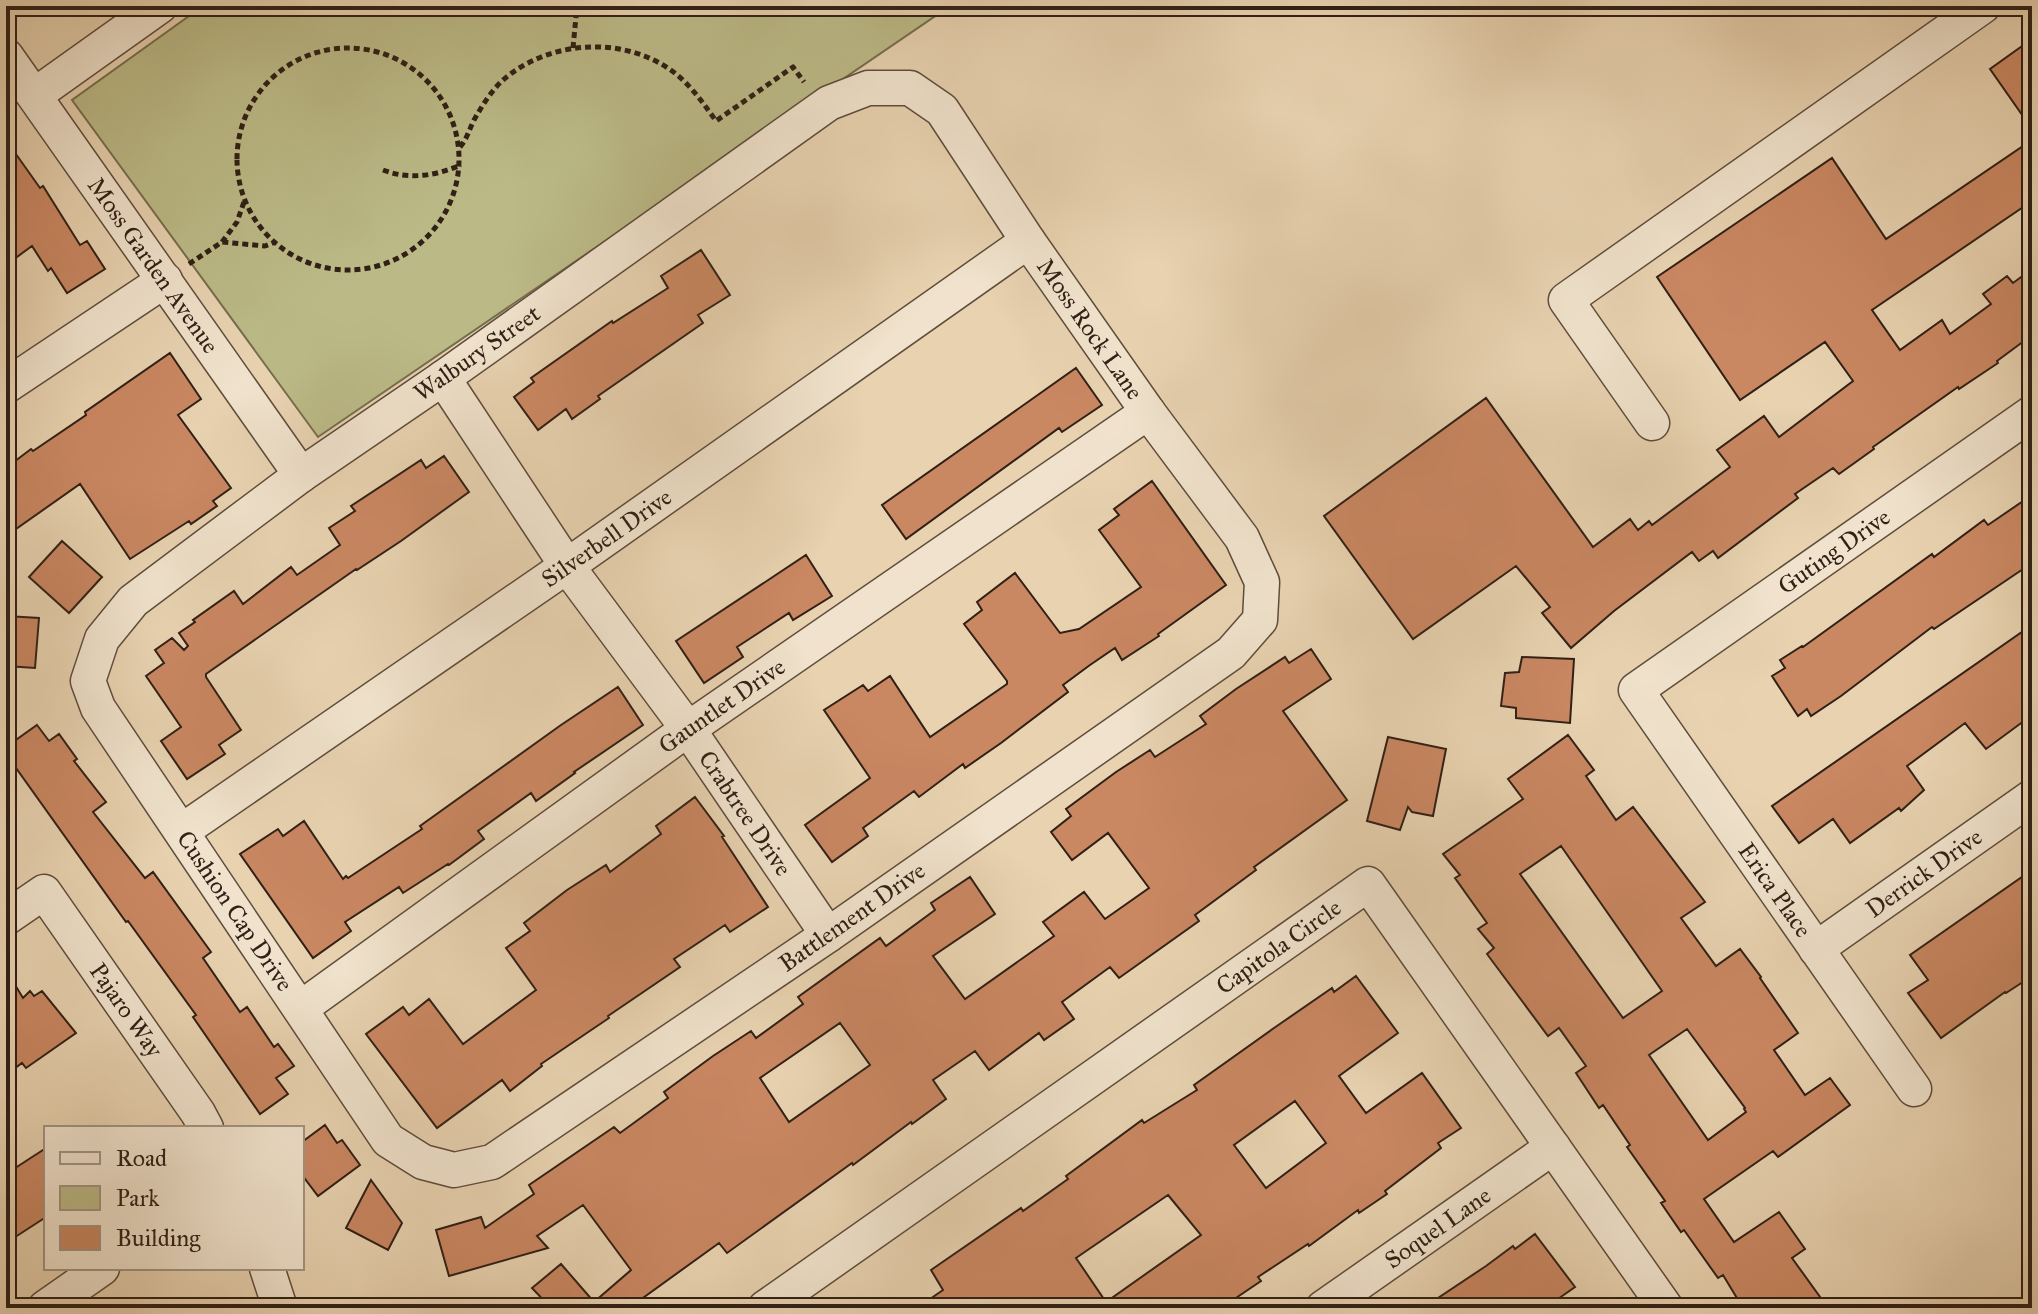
<svg xmlns="http://www.w3.org/2000/svg" width="2038" height="1314" viewBox="0 0 2038 1314" font-family="'IM FELL Great Primer',serif">
  <style>
    .green { fill: #bbba87; stroke: #766d4e; stroke-width: 2 }
    .building { fill: #c98762; stroke: #302016; stroke-width: 2; fill-rule: evenodd }
    .lines { fill: none; stroke-linecap: round; stroke-linejoin: round }
    .minor-casing { stroke: #5e4c3c; stroke-width: 37 }
    .path { stroke: #302016; stroke-width: 5; stroke-dasharray: 6 4; stroke-linecap: butt }
    .minor { stroke: #f0e2cc; stroke-width: 34 }
    .labels { text-anchor: middle; stroke-width: 6; stroke-linejoin: round; paint-order: stroke }
    .street-label { font-size: 24px; fill: #302016; stroke: #f0e2cc }
  </style>
  <rect width="100%" height="100%" fill="#e8d2b0"/>
  <filter id="stains"><feTurbulence type="fractalNoise" baseFrequency=".0025" numOctaves="4"/><feColorMatrix values="0 0 0 0 .2 0 0 0 0 .09 0 0 0 0 .02 0 0 0 .5 -.17"/></filter>
  <radialGradient id="worn" r=".72"><stop offset=".6" stop-color="#630" stop-opacity="0"/><stop offset="1" stop-color="#630" stop-opacity=".3"/></radialGradient>
  <!-- green -->
  <path class="green" d="M203,6H945L947,8L318,437L72,100Z"/>
  <!-- building -->
  <path class="building" d="M2032,39V129L1990,69Z
    M6,140L40,188L43,186L80,245L87,241L105,269L67,293L51,268L48,271L32,246L6,265Z
    M2032,140V201L1872,310L1900,350L1942,320L1950,334L1991,304L1983,294L2007,276L2013,283L2032,269V335L1997,361L1998,363L1959,389L1958,387L1873,447L1874,449L1839,474L1833,468L1795,494L1798,498L1718,558L1713,551L1699,561L1692,552L1614,611L1571,648L1542,613L1550,607L1516,566L1413,639L1324,516L1486,398L1593,547L1630,519L1638,530L1649,521L1652,525L1730,467L1717,450L1764,416L1779,437L1853,381L1825,342L1740,400L1657,277L1832,158L1886,239Z
    M701,250L730,295L698,315L703,323L598,396L600,399L572,419L566,409L538,430L514,397L534,382L531,378L612,321L613,323L668,288L661,276Z
    M170,353L201,399L178,415L231,488L213,501L217,506L191,524L189,521L130,559L80,484L6,536V468L31,449L33,451L86,415L85,412Z
    M1076,368L1102,405L1062,432L1059,428L906,539L882,505Z
    M444,456L469,492L401,541L357,570L356,569L206,674V677L241,730L219,745L225,754L187,779L161,741L181,727L146,676L164,663L155,650L172,638L184,650L188,646L179,633L195,622L193,620L234,591L243,604L291,567L297,575L340,545L329,528L355,511L351,506L421,460L426,468Z
    M1152,481L1226,585L1158,634L1159,636L1122,660L1115,648L1090,665L1063,685L1068,692L1001,743L965,768L963,764L919,797L914,791L863,828L868,836L832,862L805,825L870,778L824,710L863,685L868,691L890,676L930,737L1007,684V681L964,624L982,610L977,602L1015,573L1060,633L1079,629L1141,587L1099,530L1119,515L1114,509Z
    M2032,495V563L1934,629L1932,627L1841,696L1811,716L1807,709L1798,716L1772,676L1785,668L1780,660L1802,646L1803,647L1932,554L1934,557L1984,520L1988,525Z
    M62,541L102,577L69,613L29,577Z
    M806,555L832,596L793,620L789,613L737,647L743,657L704,683L676,641Z
    M6,616L39,618L35,668L6,666Z
    M2032,625V715L1986,749L1965,723L1907,766L1924,790L1901,811L1899,808L1850,843L1833,819L1799,843L1772,806Z
    M1311,649L1331,679L1283,711L1347,800L1254,867L1256,870L1195,915L1199,921L1119,978L1110,967L1062,1002L1074,1019L1044,1040L1039,1033L989,1070L975,1051L933,1080L946,1099L912,1124L911,1122L853,1165L852,1163L727,1253L719,1243L629,1308H551L532,1288L561,1264L594,1302L631,1270L583,1205L537,1236L548,1248L449,1276L436,1230L481,1217L485,1228L534,1194L529,1185L614,1127L620,1133L668,1098L664,1092L713,1056L751,1031L756,1038L803,1004L798,997L880,938L886,946L935,910L931,903L970,877L995,914L933,956L965,999L1054,936L1043,922L1084,892L1105,919L1149,888L1108,833L1072,860L1051,832L1071,816L1066,809L1116,772L1150,750L1155,757L1206,724L1200,716L1236,689L1285,657L1289,663ZM840,1023L870,1065L789,1122L760,1078Z
    M1522,657L1574,659L1570,723L1516,718V708L1501,706L1505,673L1519,672Z
    M618,687L643,725L574,772L575,773L536,801L531,793L478,831L484,839L449,865L448,864L403,893L399,887L345,922L351,931L313,958L240,854L278,829L283,836L304,821L343,879L346,876L348,878L422,829L420,826L561,725Z
    M37,725L49,741L59,734L77,759L74,761L106,802L93,812L145,878L153,872L211,952L203,958L240,1012L247,1007L274,1047L278,1044L294,1066L276,1078L288,1094L260,1114L193,1017L196,1015L128,921L126,922L6,754V747Z
    M1568,735L1594,770L1586,776L1616,820L1633,807L1705,902L1681,918L1716,966L1740,949L1761,977L1760,978L1798,1033L1774,1050L1805,1095L1830,1078L1850,1105L1778,1157L1773,1151L1704,1199L1734,1242L1779,1212L1805,1249L1792,1258L1828,1308H1743L1723,1275L1718,1278L1684,1230L1681,1232L1661,1203L1665,1201L1627,1147L1630,1145L1603,1105L1599,1108L1576,1073L1586,1066L1559,1028L1548,1036L1487,954L1494,948L1478,929L1487,923L1455,878L1460,875L1443,854L1523,799L1508,779ZM1561,846L1662,991L1623,1018L1520,874ZM1687,1029L1745,1108L1744,1109L1746,1112L1708,1140L1649,1055Z
    M1388,737L1446,749L1433,816L1412,812L1408,807L1400,830L1367,821Z
    M695,797L724,836L722,837L768,907L730,932L725,925L674,959L680,967L608,1016L609,1018L541,1064L542,1066L510,1091L502,1080L437,1128L366,1034L403,1007L409,1015L429,999L463,1044L536,990L506,948L530,931L524,923L567,890L606,865L610,872L661,834L656,826Z
    M2032,870V976L2006,993L2005,992L1941,1038L1908,993L1928,980L1910,955Z
    M6,970L23,998L30,991L34,996L42,991L76,1033L26,1068L22,1063L6,1075Z
    M1356,976L1398,1033L1339,1076L1366,1113L1422,1073L1461,1128L1438,1143L1441,1148L1385,1191L1387,1194L1359,1213L1358,1210L1309,1246L1308,1244L1258,1277L1261,1281L1221,1308H917L943,1290L931,1270L1021,1208L1023,1211L1068,1179L1066,1176L1142,1120L1144,1123L1197,1090L1194,1085L1274,1028L1332,988L1334,992ZM1295,1101L1326,1143L1266,1188L1234,1145ZM1168,1195L1201,1235L1106,1302L1076,1258Z
    M325,1125L337,1143L342,1140L360,1165L318,1196L302,1175V1142Z
    M46,1148V1217L6,1243V1174Z
    M371,1180L402,1223L388,1250L346,1228Z
    M1535,1234L1575,1287L1545,1308H1423L1486,1266L1513,1246L1515,1249Z"/>
  <g class="lines">
    <defs>
      <g id="minor">
        <path id="s1" d="M6,56L301,475"/>
        <path d="M868,88H910L942,110L1028,241L1148,412L1242,538L1262,582L1260,620L1231,653L828,935L492,1162L454,1170L423,1162L388,1140L98,708L88,681L102,639L133,601L301,475L443,378L829,103Z"/>
        <path d="M35,95L160,6"/>
        <path id="s2" d="M443,378L567,566L688,729L828,935"/>
        <path d="M6,386L165,280"/>
        <path d="M1652,423L1566,300L1983,6"/>
        <path id="s3" d="M182,831L567,566L1028,241"/>
        <path id="s4" d="M6,918L44,892L198,1113L206,1128"/>
        <path id="s5" d="M1816,949L2032,797"/>
        <path id="s6" d="M301,1008L688,729L1148,412"/>
        <path id="s7" d="M1914,1089L1636,690L2032,413"/>
        <path d="M267,1268L280,1308"/>
        <path d="M45,1308L102,1268"/>
        <path id="s8" d="M765,1308L1368,884L1666,1308"/>
        <path id="s9" d="M1323,1308L1553,1147"/>
      </g>
    </defs>
    <!-- minor casing -->
    <use href="#minor" class="minor-casing"/>
    <!-- path -->
    <path class="path" d="M237 159a111 111 0 1 1 222 0a111 111 0 1 1-222 0Z
      M573,48L577,6
      M460,147C467,139 469,130 474,120C482,106 491,91 503,80C550,39 627,35 676,74C692,87 704,104 716,121L793,67L804,82
      M383,170C409,180 435,176 461,165
      M222,242L237,222L244,202
      M189,264L222,242L265,246L273,243"/>
    <!-- minor -->
    <use href="#minor" class="minor"/>
  </g>
  <g class="labels">
    <!-- street labels -->
    <g class="street-label">
      <text dy="8" stroke="none"><textPath href="#s1" startOffset="256">Moss Garden Avenue</textPath></text>
      <text transform="translate(1090 329) rotate(55)" y="8">Moss Rock Lane</text>
      <text transform="translate(477 353) rotate(-35)" y="8">Walbury Street</text>
      <text dy="8" stroke="none"><textPath href="#s3" startOffset="516">Silverbell Drive</textPath></text>
      <text dy="8" stroke="none"><textPath href="#s7" startOffset="728">Guting Drive</textPath></text>
      <text dy="8" stroke="none"><textPath href="#s6" startOffset="518">Gauntlet Drive</textPath></text>
      <text dy="8" stroke="none"><textPath href="#s2" startOffset="530">Crabtree Drive</textPath></text>
      <text dy="8" stroke="none"><textPath href="#s5" startOffset="132">Derrick Drive</textPath></text>
      <text transform="translate(1775 890) rotate(55)" y="8">Erica Place</text>
      <text transform="translate(235 911) rotate(56)" y="8">Cushion Cap Drive</text>
      <text transform="translate(852 917) rotate(-35)" y="8">Battlement Drive</text>
      <text dy="8" stroke="none"><textPath href="#s8" startOffset="628">Capitola Circle</textPath></text>
      <text dy="8" stroke="none"><textPath href="#s4" startOffset="190">Pajaro Way</textPath></text>
      <text dy="8" stroke="none"><textPath href="#s9" startOffset="140">Soquel Lane</textPath></text>
    </g>
  </g>
  <!-- margin -->
  <rect width="2038" height="1314" fill="none" stroke="#e8d2b0" stroke-width="32"/>
  <rect x="8" y="8" width="2022" height="1298" fill="none" stroke="#302016" stroke-width="4"/>
  <rect x="16" y="16" width="2006" height="1282" fill="none" stroke="#302016" stroke-width="2"/>
  <!-- legend -->
  <rect x="44" y="1126" width="260" height="144" fill="#f0e2cc" stroke="#a39483" stroke-width="2"/>
  <rect x="60" y="1152" width="40" height="12" fill="#f0e2cc" stroke="#a39483" stroke-width="2"/>
  <text x="116" y="1166" font-size="24" fill="#302016">Road</text>
  <rect x="60" y="1186" width="40" height="24" fill="#bbba87" stroke="#a39483" stroke-width="2"/>
  <text x="116" y="1206" font-size="24" fill="#302016">Park</text>
  <rect x="60" y="1226" width="40" height="24" fill="#c98762" stroke="#a39483" stroke-width="2"/>
  <text x="116" y="1246" font-size="24" fill="#302016">Building</text>
  <rect width="100%" height="100%" filter="url(#stains)"/>
  <rect width="100%" height="100%" fill="url(#worn)"/>
</svg>
